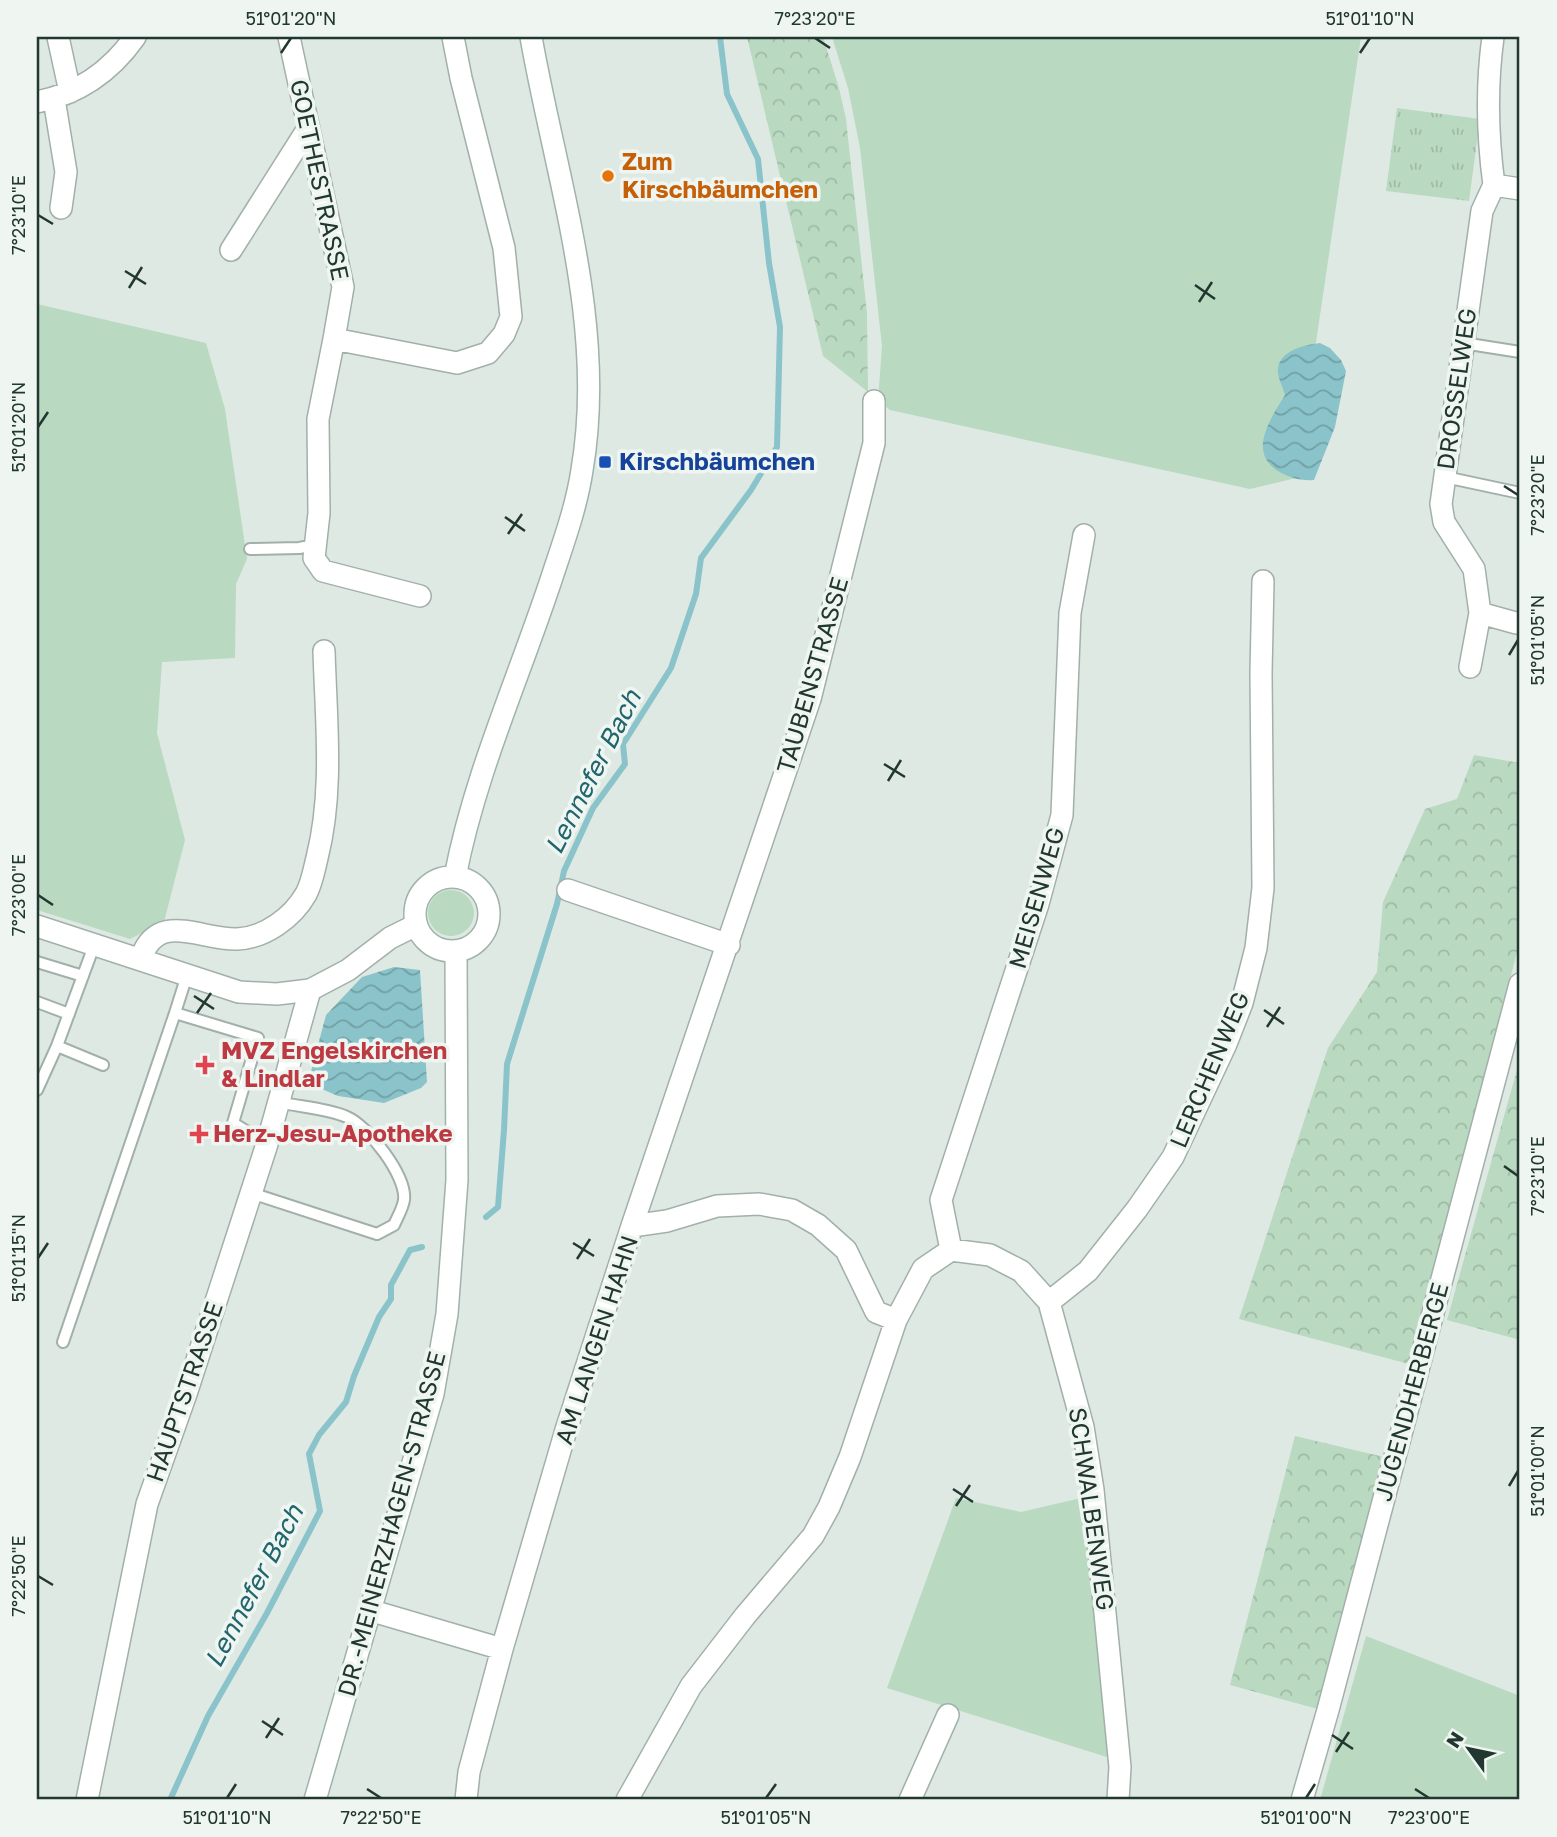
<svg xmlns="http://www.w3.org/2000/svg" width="1557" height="1837" viewBox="0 0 1557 1837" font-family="'Golos Text',sans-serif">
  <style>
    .grass { fill: #b9d9c0 }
    .forest { fill: url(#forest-crowns) }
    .park { fill: url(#park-tufts) }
    .water { fill: url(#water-waves) }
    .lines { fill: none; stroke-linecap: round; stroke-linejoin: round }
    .stream { stroke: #8ac4ca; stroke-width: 6 }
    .service-casing { stroke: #a2b0aa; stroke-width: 14 }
    .minor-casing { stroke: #a2b0aa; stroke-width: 24 }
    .tertiary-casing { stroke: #a2b0aa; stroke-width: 24 }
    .secondary-casing { stroke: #9fb3ab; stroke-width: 24 }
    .service { stroke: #fff; stroke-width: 10 }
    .minor { stroke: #fff; stroke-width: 21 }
    .tertiary { stroke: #fff; stroke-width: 21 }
    .secondary { stroke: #fff; stroke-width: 21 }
    .ticks { fill: none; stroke: #213730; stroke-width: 2.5 }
    .food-dot { fill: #e8710a; stroke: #eff6f2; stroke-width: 2.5 }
    .transit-dot { fill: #1a4fb4; stroke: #eff6f2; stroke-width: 2.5 }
    .health-dot { fill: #e0444e; stroke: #eff6f2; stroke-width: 2.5 }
    .labels { text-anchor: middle; stroke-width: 7; stroke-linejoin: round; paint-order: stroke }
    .food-label { font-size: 24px; font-weight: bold; fill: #c56008; stroke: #eff6f2; text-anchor: start }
    .street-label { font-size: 24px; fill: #213730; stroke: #eff6f2 }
    .transit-label { font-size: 24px; font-weight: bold; fill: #164399; stroke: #eff6f2; text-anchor: start }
    .health-label { font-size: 24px; font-weight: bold; fill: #be3a42; stroke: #eff6f2; text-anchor: start }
    .water-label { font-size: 26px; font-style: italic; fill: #21656d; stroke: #eff6f2 }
    .neatline { fill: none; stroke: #213730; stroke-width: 2.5 }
    .ticks-label { font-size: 18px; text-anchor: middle; fill: #213730 }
  </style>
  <defs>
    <pattern id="forest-crowns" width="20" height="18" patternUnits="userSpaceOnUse" patternTransform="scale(1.75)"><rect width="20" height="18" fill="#b9d9c0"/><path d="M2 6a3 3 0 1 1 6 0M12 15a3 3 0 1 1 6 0" fill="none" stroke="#9fbba5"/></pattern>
    <pattern id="park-tufts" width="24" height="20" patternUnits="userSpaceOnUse" patternTransform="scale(1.75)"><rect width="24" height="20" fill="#b9d9c0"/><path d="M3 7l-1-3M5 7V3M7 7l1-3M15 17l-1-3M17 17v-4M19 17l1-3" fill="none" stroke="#9fbba5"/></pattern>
    <pattern id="water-waves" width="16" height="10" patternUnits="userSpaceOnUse" patternTransform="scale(1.75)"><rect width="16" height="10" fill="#8ac4ca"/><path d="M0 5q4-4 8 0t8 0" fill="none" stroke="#70a0a4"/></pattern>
  </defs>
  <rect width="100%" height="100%" fill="#dfe9e4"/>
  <!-- grass -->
  <path class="grass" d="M832,37H1361L1296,478L1250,489L890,410L878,401L882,346L860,148L848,88Z
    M37,304L206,343L225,409L247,559L236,584L235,658L162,662L157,733L185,840L164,922L130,939L37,910Z
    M428 913a23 23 0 1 1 46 0a23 23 0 1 1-46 0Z
    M956,1498L1021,1512L1081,1498L1110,1758L887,1688Z
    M1366,1636L1520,1696V1800H1320Z"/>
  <!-- forest -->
  <path class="forest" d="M747,37H823L839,88L846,119L867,313L868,392L823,356Z
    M1474,755L1520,763V941L1409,1364L1239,1319L1328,1048L1377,972L1383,902L1425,809L1457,799Z
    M1520,1059V1340L1447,1320Z
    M1295,1436L1384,1457L1318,1709L1230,1685Z"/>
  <!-- park -->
  <path class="park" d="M1397,108L1480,119L1469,201L1386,191Z"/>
  <!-- water -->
  <path class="water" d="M1320,343L1330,348L1341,360L1346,371L1335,427L1314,480C1301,481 1290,478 1278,471C1247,452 1271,418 1285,395C1283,388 1279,380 1278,373C1276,351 1304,345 1320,343Z
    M394,967L420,970L427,1082L421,1088L384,1103L338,1096L317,1087L310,1075L326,1015L362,977Z"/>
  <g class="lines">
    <!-- stream -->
    <path class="stream" d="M486,1217L498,1207L504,1130L507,1064L557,904L564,871L593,808L625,764L623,744L671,668L696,594L701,558L751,490L777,447L780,327L769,263L758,159L727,94L720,37
      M170,1800L208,1716L267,1613L320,1511L309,1454L319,1435L346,1402L354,1376L379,1317L391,1299V1285L410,1250L422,1247"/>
    <defs>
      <path id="service" d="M1463,343L1520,352
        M1445,477L1520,493
        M250,549L299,548L316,545
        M37,962L83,976
        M187,975L175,1013L258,1038L233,1123L267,1144
        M37,1002L69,1014
        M57,1046L103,1065
        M37,1090L57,1046L95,943
        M251,1193L377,1234L394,1225C397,1218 403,1208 404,1200C407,1176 368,1126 347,1117C327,1108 300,1107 278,1102
        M63,1342L175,1013"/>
      <path id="minor" d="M58,37L70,92
        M289,37L343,287L334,339L457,363L488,353L504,334L511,317L504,248L461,78L453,37
        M1493,37C1486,88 1487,133 1494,185
        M54,99L66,172L61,208
        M37,102C78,94 111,71 135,37
        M1494,185L1520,189
        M231,250L307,130
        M334,339L318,419L319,513L314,558L323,571L420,596
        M1480,613L1516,623
        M1470,667L1480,613L1474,569L1444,522L1441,504L1482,211L1494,185
        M568,890L729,945
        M141,958C158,910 200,940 237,939C265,938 293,917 306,894C312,883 314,870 317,858C334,791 326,720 324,651
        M632,1226L667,1221L717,1206L759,1204L792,1210L818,1225L846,1250L876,1312L896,1320
        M951,1250L941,1200L1038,904L1062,815L1070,613L1084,535
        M1049,1302L1088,1271L1137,1209L1173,1157L1226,1044L1242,1003L1256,948L1263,888L1261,673L1263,581
        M369,1610L502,1649
        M87,1800L147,1504L186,1394L267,1144L310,990
        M466,1800L469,1772L502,1649L566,1430L632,1226L810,699L874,443V401
        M627,1800L691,1686L745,1616L813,1536L829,1507L850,1457L896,1320L923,1269L951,1250L990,1255L1021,1271L1049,1302L1083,1427L1093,1490L1120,1767L1118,1800
        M910,1800L948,1715
        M1302,1800L1328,1710L1520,984"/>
      <path id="tertiary" d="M37,926L239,992L277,994L310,990L348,970L390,938L416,925"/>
      <path id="secondary" d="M455,877C475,772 521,673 554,571C565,538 577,504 582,470C607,324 556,179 531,37
        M415 914a37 37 0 1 1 74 0a37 37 0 1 1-74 0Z
        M315,1800L433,1394L447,1314L457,1180L456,951"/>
    </defs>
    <!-- service casing -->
    <use href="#service" class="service-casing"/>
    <!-- minor casing -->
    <use href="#minor" class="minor-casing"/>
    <!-- tertiary casing -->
    <use href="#tertiary" class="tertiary-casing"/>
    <!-- secondary casing -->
    <use href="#secondary" class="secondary-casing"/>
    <!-- service -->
    <use href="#service" class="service"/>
    <!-- minor -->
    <use href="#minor" class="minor"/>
    <!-- tertiary -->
    <use href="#tertiary" class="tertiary"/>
    <!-- secondary -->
    <use href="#secondary" class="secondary"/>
  </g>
  <!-- ticks -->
  <path class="ticks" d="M815,38L830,48M281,53L291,38M1360,53L1370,38M38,215L53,224M125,271L146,284M1195,285L1215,299M129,288L142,267M1199,302L1212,282M38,427L48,412M1504,486L1518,495M505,517L525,531M508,534L522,514M1509,655L1518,640M884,764L905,777M888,781L901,760M38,895L53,905M194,996L214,1009M1264,1010L1284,1024M197,1013L211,993M1267,1027L1280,1007M1504,1166L1518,1176M573,1243L594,1256M38,1258L48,1243M577,1259L590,1239M1509,1486L1518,1471M953,1489L973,1502M956,1506L970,1485M38,1576L53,1585M262,1721L283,1735M1332,1735L1353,1749M266,1738L279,1718M1336,1752L1349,1732M367,1789L381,1798M1415,1789L1429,1798M227,1798L236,1784M766,1798L776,1784M1306,1798L1315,1784"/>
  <!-- markers -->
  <circle class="food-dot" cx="608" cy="176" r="7"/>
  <rect class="transit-dot" x="598" y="455" width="14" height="14" rx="3.5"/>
  <g class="health-dot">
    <path d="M201.5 1054.5h7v7h7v7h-7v7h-7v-7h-7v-7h7z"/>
    <path d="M195.5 1123.5h7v7h7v7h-7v7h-7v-7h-7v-7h7z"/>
  </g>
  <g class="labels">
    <!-- food labels -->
    <g class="food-label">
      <text x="622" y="170">Zum<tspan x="622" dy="28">Kirschbäumchen</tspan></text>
    </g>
    <!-- street labels -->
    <g class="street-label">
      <text transform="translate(319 180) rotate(78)" y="8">GOETHESTRASSE</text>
      <text transform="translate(1457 389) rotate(-82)" y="8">DROSSELWEG</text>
      <text transform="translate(813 675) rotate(-74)" y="8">TAUBENSTRASSE</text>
      <text transform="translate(1037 898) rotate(-74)" y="8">MEISENWEG</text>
      <text transform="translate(1210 1070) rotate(-67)" y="8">LERCHENWEG</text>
      <text transform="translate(597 1340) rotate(-72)" y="8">AM LANGEN HAHN</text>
      <text transform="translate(185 1392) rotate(-71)" y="8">HAUPTSTRASSE</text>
      <text transform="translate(1412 1392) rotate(-75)" y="8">JUGENDHERBERGE</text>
      <text transform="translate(1091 1509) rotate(82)" y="8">SCHWALBENWEG</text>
      <text transform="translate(392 1524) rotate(-75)" y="8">DR.-MEINERZHAGEN-STRASSE</text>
    </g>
    <!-- transit labels -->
    <g class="transit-label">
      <text x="619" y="470">Kirschbäumchen</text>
    </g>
    <!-- health labels -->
    <g class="health-label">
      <text x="221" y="1059">MVZ Engelskirchen<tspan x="221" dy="28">&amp; Lindlar</tspan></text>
      <text x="213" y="1142">Herz-Jesu-Apotheke</text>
    </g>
    <!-- water labels -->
    <g class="water-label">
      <text transform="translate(593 772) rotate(-63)" y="9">Lennefer Bach</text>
      <text transform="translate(254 1586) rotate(-62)" y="9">Lennefer Bach</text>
    </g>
  </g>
  <!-- border -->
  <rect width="1557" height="1837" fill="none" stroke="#eff6f2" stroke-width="77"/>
  <!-- north arrow -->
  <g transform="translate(1469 1749) rotate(303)" stroke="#eff6f2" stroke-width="5" paint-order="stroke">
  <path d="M0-5L12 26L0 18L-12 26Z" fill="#213730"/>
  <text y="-10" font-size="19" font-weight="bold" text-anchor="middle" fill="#213730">N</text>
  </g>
  <rect x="38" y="38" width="1480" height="1760" class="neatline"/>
  <g class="ticks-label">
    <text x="291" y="25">51°01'20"N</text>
    <text x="815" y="25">7°23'20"E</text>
    <text x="1370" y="25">51°01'10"N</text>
    <text transform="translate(19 215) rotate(-90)" y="6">7°23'10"E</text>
    <text transform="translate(19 427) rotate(-90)" y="6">51°01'20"N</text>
    <text transform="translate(1538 495) rotate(-90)" y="6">7°23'20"E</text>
    <text transform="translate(1538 640) rotate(-90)" y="6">51°01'05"N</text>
    <text transform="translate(19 895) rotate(-90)" y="6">7°23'00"E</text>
    <text transform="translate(1538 1176) rotate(-90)" y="6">7°23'10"E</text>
    <text transform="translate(19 1258) rotate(-90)" y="6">51°01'15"N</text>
    <text transform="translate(1538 1471) rotate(-90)" y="6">51°01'00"N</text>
    <text transform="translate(19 1576) rotate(-90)" y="6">7°22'50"E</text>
    <text x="227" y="1824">51°01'10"N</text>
    <text x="381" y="1824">7°22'50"E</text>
    <text x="766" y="1824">51°01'05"N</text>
    <text x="1306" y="1824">51°01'00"N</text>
    <text x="1429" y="1824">7°23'00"E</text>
  </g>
</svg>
